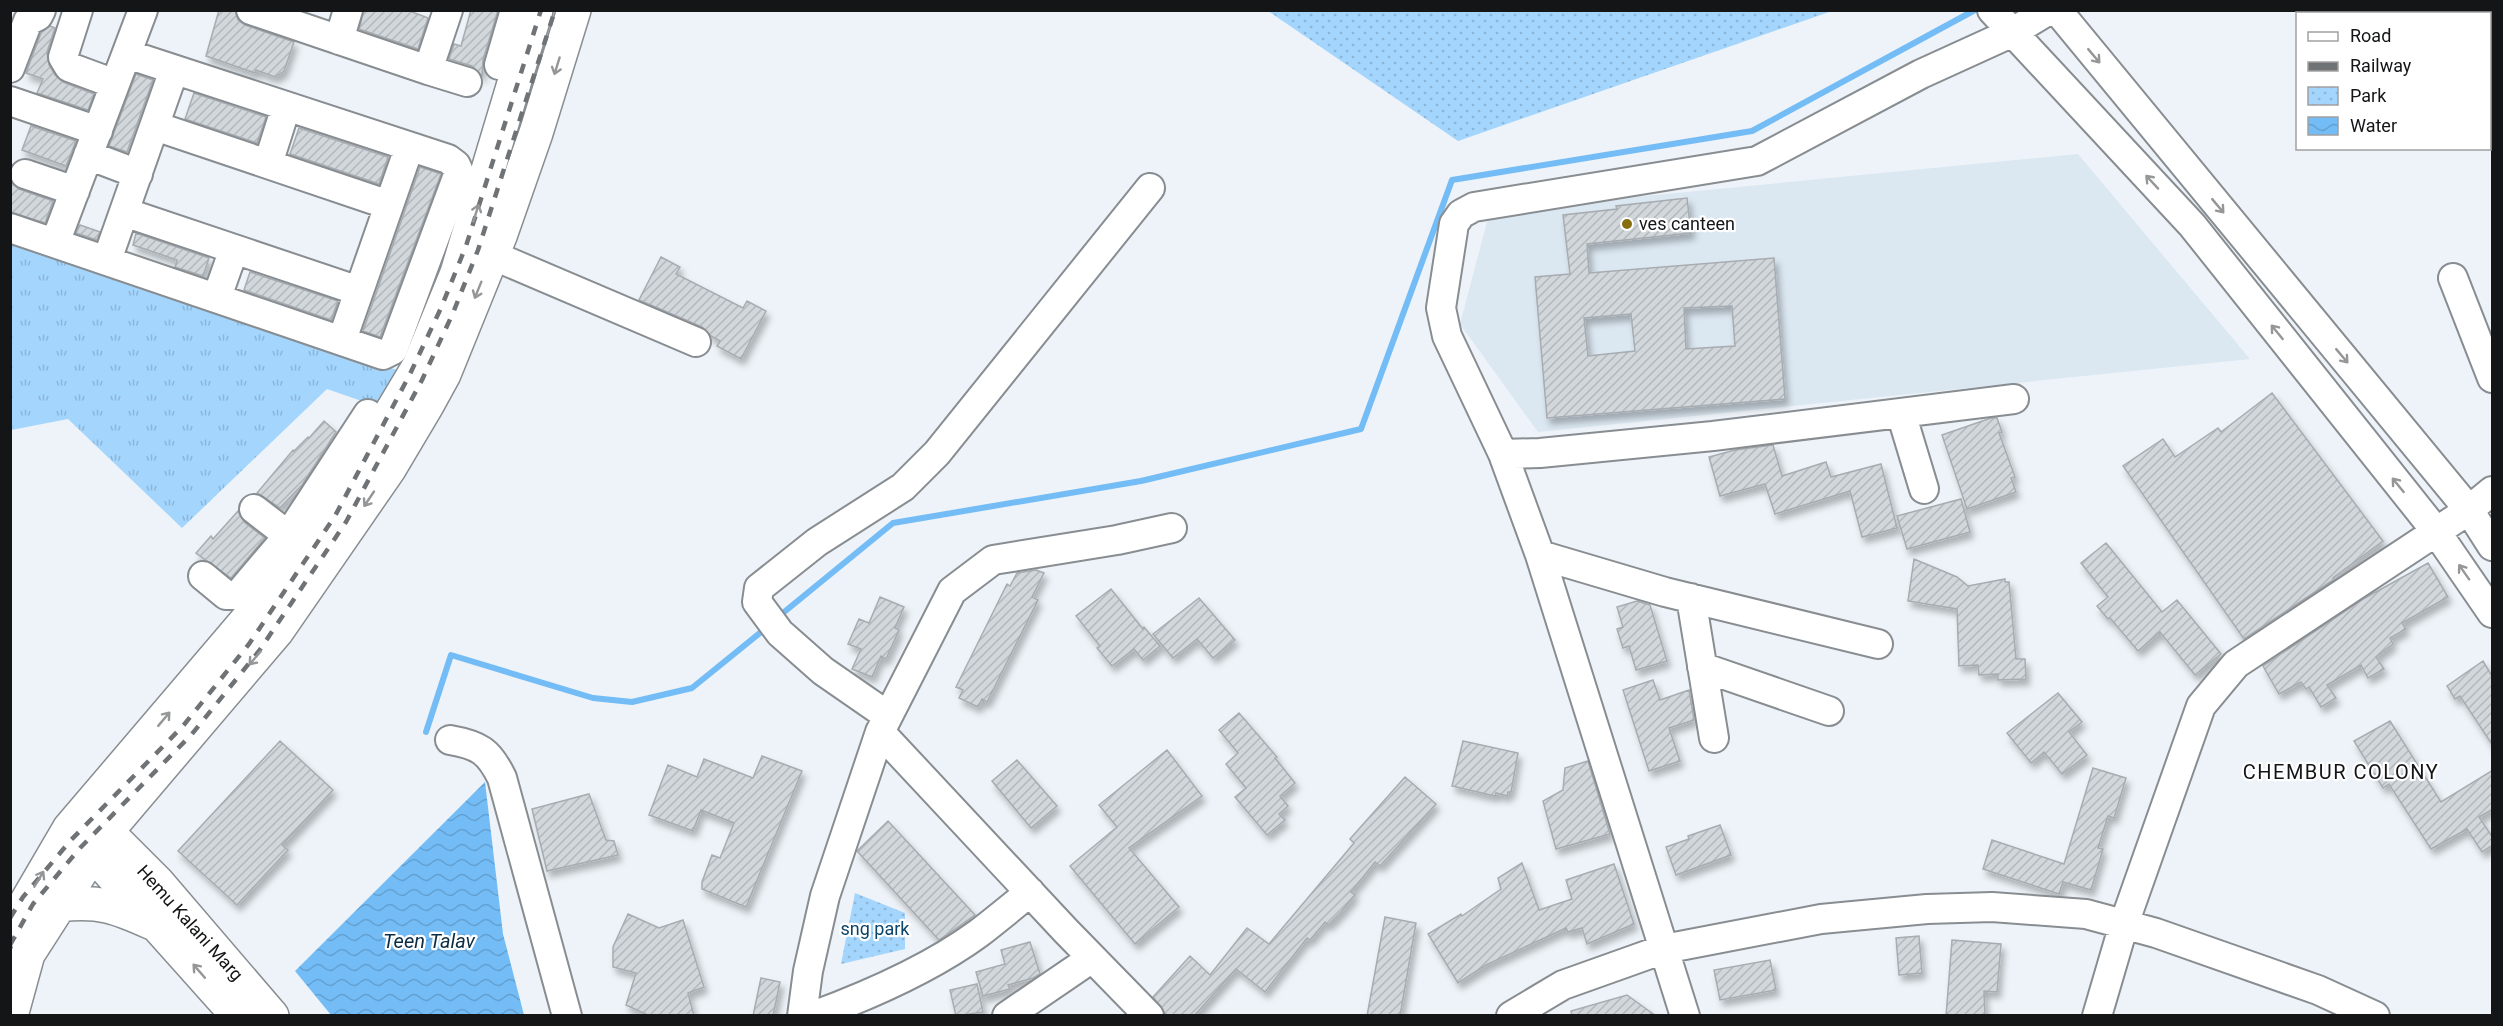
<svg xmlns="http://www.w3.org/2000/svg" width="2503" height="1026" viewBox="0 0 2503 1026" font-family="Roboto,sans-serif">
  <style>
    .built { fill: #dbe7f1 }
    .grass { fill: url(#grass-tufts) }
    .park { fill: url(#park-dots) }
    .water { fill: url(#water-waves) }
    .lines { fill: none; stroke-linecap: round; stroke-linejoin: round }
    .stream { stroke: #73bcf6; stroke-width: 6 }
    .building { fill: url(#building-hatch); stroke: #a7acb1; stroke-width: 1.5; fill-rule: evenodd; filter: url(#shadow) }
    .minor-casing { stroke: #888d91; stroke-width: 32 }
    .major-casing { stroke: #888d91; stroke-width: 36 }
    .minor { stroke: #fff; stroke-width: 28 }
    .major { stroke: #fff; stroke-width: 33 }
    .rail { stroke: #707376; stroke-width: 4.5; stroke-dasharray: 10 10; stroke-linecap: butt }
    .oneway { stroke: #959697 }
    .poi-dot { fill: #866e0d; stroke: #fff; stroke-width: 2 }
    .labels { text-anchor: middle; stroke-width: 4.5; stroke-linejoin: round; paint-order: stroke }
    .poi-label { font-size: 18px; fill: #141517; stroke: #fff; text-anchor: start }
    .street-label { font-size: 18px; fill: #141517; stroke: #fff }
    .park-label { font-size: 18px; fill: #0a4469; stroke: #fff }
    .neighbourhood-label { font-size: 20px; letter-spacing: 1.5px; fill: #141517; stroke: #fff }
    .water-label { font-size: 20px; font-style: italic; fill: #0c2c43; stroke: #fff }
  </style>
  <defs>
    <pattern id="grass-tufts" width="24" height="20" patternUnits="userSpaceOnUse" patternTransform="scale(1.5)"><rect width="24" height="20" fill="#a3d5fd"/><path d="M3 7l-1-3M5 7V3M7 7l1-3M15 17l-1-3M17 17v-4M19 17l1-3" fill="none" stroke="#8bb6d8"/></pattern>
    <pattern id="park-dots" width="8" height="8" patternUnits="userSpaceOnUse" patternTransform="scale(1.5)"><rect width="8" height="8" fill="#a3d5fd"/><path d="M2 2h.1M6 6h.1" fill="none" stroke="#8bb6d8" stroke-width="1.8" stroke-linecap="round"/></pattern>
    <pattern id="water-waves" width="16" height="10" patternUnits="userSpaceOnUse" patternTransform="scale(1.5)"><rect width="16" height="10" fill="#73bcf6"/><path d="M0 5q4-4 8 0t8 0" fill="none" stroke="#63a1d2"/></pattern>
    <pattern id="building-hatch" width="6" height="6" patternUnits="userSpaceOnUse" patternTransform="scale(1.5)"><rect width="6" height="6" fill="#d2d7dc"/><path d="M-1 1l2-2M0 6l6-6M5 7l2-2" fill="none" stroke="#b3b8bc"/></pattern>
    <filter id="shadow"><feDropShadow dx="3.5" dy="6" stdDeviation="3" flood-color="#0004"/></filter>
  </defs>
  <rect width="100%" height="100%" fill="#edf3f8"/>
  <!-- built -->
  <path class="built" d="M2078,154L2250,359L1538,432L1460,324L1490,211Z"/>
  <!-- grass -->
  <path class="grass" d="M11,239L403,372L379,407L327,389L182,528L68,419L11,430Z"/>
  <!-- park -->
  <path class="park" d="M1268,11H1832L1458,141Z
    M855,893L905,913V949L841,964Z"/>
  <!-- water -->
  <path class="water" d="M485,782L503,934L524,1015H331L295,971Z"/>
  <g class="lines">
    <!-- stream -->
    <path class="stream" d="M778,617L893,523L1141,481L1361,429L1452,180L1752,131L1975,10
      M426,732L451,655L593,698L632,702L692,688L766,628"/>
  </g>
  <!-- building -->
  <path class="building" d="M219,10H235L238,20L245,25L294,42L284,71L275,77L256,70L255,73L206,56Z
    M364,10H407L428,18L418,49L359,29Z
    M471,10H498L483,60L482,76L472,66L449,59L454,44L461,46Z
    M50,26L55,28L47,52L49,65L55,75L63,82L94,94L88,110L37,93L43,79L26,73L41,33Z
    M136,74L153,80L127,152L109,146Z
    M194,93L266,117L257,143L185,119Z
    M31,126L76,141L66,166L22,150Z
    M299,128L388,157L379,184L290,154Z
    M420,167L441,174L380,337L363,331Z
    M10,181L19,189L53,201L45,223L10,212Z
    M1687,198L1691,233L1587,244L1589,273L1774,258L1785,399L1547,418L1535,277L1570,274L1563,215L1617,209L1616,206ZM1732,306L1735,346L1686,349L1684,308ZM1631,314L1635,351L1588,356L1584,318Z
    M80,225L100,232L97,240L76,233Z
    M136,233L209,258L203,276L175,267L177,260L133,245Z
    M661,257L680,267L676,274L743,308L747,301L766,311L741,359L717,346L720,341L711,336L702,327L639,300Z
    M250,272L338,301L331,320L244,290Z
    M2272,393L2383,541L2333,578V580L2244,639L2123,466L2163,439L2175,457L2218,428L2221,432Z
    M1991,418H1997L2002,432L1999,433L2015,477L2011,478L2016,492L1967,509L1942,435Z
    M324,421L336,432L302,485L280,508L257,493L293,450L294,451L308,437L309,438Z
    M1773,445L1782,476L1826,462L1831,477L1881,464L1897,528L1862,537L1850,491L1775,514L1765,484L1720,496L1709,457L1735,450Z
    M1961,499L1970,532L1907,549L1897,516Z
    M238,511L244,522L265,538L231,578L196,553L211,536L213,539Z
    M2106,543L2162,612L2177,600L2221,654L2195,675L2160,632L2138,651L2110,618L2108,619L2097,606L2108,597L2081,563Z
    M1914,559L1957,577L1968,586L2005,579V582H2009L2016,659H2025L2026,679L1998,680V674L1979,675L1978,665L1959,666L1957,609L1908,601Z
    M2428,563L2448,597L2402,623L2406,629L2390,638L2393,644L2376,657L2384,669L2368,678L2361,665L2327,685L2336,698L2321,707L2309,687L2306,689L2301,682L2279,694L2263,666L2365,598Z
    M1036,570L1044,573L1032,597L1038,600L987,702L982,699L978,707L959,698L963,690L956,687L1007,584L1010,586L1017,573Z
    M1111,589L1143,629L1144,627L1160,646L1143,660L1134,649L1112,666L1097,648L1100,646L1076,616Z
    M880,597L904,607L895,628L899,630L886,659L881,656L872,677L852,669L861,649L848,644L859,619L869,623Z
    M1199,598L1235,640L1213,658L1197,639L1173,658L1153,634Z
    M1637,601L1650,605L1667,661L1636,670L1629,646L1623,648L1617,629L1623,627L1617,607Z
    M2483,661L2492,676L2493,746L2460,696L2455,699L2447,686Z
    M1653,680L1660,700L1689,690L1694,720L1669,728L1680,761L1649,771L1623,690Z
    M2058,693L2082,722L2069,732L2087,755L2062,774L2044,752L2031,763L2007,733Z
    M1239,713L1277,757L1275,758L1295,783L1280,796L1288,806L1279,814L1285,820L1267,835L1235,797L1246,788L1226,764L1238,753L1219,730Z
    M2390,721L2441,802L2493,770V809L2479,817L2493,838V845L2482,852L2467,829L2431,849L2389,784L2383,788L2354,741Z
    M280,741L333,790L282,845L288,850L237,905L178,851Z
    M1463,741L1518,753L1511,792H1508L1507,796L1496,793L1495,796L1452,786Z
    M1167,750L1202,796L1129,848L1179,907L1135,944L1070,866L1117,827L1099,805Z
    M762,756L802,771L746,907L702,889V882L712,855L720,858L734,823L701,810L693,831L649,815L668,765L697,777L704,759L753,778Z
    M1017,760L1057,806L1031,828L992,781Z
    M1588,761L1610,834L1556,849L1543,801L1563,790L1565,768Z
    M2093,768L2126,778L2114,818L2108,816L2098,848L2103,849L2091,890L2063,882L2059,894L1983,869L1992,840L2064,864Z
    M1405,777L1436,804L1380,866L1375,862L1351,892L1355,895L1341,912L1328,925L1325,922L1310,940L1307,938L1265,992L1236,969L1194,1016H1168L1165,1013L1153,997L1190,956L1210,975L1247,928L1269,944L1354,843L1350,839Z
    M589,794L606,840L614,841L618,855L547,871L532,809Z
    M888,821L975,915L939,940L857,851Z
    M1720,825L1731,855L1676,875L1666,847L1689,839L1688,836Z
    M1522,863L1539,910L1572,899L1566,880L1614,864L1634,924L1587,944L1582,928L1568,932L1566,928L1486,965L1458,983L1428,934L1461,914L1462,916L1501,889L1498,878Z
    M628,914L659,928L683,920L704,987L688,993L694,1016H650L626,1005L636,973L613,967V947Z
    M1385,917L1416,923L1400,1016H1367Z
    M1919,936L1922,973L1899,975L1896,938Z
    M1952,940L2001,944L1997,992L1984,991L1985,1016H1946Z
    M1030,942L1040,974L1033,978L1008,985L1010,989L983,996L976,972L1005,964L1001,950Z
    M1770,960L1776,990L1720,1000L1714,970Z
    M761,978L780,982L773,1016H753Z
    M977,984L983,1012L956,1016L950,990Z
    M1627,995L1656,1016H1572L1571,1011Z"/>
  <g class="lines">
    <defs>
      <path id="minor" d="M78,10L63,57L69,67L115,84
        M251,10L428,70L448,10
        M1992,10L2192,225L2435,530L2492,613
        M2057,10L2469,510L2492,546
        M339,40L348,10
        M499,65L515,10
        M10,68L28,21L38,16L41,10
        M428,70L467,82
        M10,101L98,131
        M155,126L389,205
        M88,155L138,174
        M268,164L286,107
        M25,174L75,191
        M124,212L359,291
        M10,228L383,355L393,350L459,172L456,165L448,159L127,54
        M55,243L143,10
        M492,255L696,342
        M107,260L174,70
        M2453,278L2492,378
        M217,297L234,249
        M342,340L409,148
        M1901,413L1924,489
        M1503,454L1540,453L1713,436L2014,399
        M254,509L302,546
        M1540,555L1665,592L1878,644
        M203,576L226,595H238L288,536L368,414
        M1691,598L1714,738
        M1702,667L1829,711
        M888,716L823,671L780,633L757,602L759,588L817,542L903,487L937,453L1150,188
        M880,732L1066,931L1149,1016
        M450,740C479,745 489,751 502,778L567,1016
        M802,1016L808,971L825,896L880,732L952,591L993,560L1117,540L1172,528
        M813,1016C870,995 930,969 979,933C996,920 1013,906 1030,892
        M1007,1016L1092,958
        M1511,1016L1563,985L1664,949L1821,919L1927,909L1992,907L2086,914L2156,933L2318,990L2375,1016
        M1685,1016L1540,555L1503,454L1447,336L1441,308L1454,224L1461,214L1474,207L1757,161L1921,74L2011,33L2049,10
        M2097,1016L2124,924L2201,706L2236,664L2469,510L2492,491"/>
      <path id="major" d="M92,817L158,883L272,1016
        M79,838L238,1016
        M60,905C99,900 117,907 152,923
        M10,930L69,829L265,599L337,503L419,366L457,273L536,10
        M11,1016L28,954L107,831L277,631L389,469L427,405L444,374L500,236L536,133L574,10"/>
    </defs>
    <!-- minor casing -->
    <use href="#minor" class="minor-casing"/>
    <!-- major casing -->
    <use href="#major" class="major-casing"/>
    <!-- minor -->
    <use href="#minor" class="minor"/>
    <!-- major -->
    <use href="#major" class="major"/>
    <!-- rail -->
    <path class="rail" d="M10,918L23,897L71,840L183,726L249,644L335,516L410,374L441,308L466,246L541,10
      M10,945L33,904L80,848L192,734L259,651L346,522L422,380L453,313L478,250L555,10"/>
  </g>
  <!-- one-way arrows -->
  <defs><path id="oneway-shaft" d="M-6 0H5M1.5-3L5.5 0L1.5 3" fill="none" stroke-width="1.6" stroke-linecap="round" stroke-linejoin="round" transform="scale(1.5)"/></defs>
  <g class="oneway">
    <use href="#oneway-shaft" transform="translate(2094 56) rotate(50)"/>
    <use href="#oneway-shaft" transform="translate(557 66) rotate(107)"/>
    <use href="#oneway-shaft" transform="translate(2152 182) rotate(-133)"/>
    <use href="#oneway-shaft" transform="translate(2218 206) rotate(50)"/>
    <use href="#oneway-shaft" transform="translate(476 213) rotate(-73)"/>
    <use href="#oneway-shaft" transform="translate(478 290) rotate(112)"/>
    <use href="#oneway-shaft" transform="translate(2277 332) rotate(-129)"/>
    <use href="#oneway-shaft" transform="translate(2342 356) rotate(50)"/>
    <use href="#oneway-shaft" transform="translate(2398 485) rotate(-129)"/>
    <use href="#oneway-shaft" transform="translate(369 499) rotate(124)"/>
    <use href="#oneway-shaft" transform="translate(2464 572) rotate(-125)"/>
    <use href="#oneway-shaft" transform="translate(255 658) rotate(130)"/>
    <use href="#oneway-shaft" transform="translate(164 719) rotate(-50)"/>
    <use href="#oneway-shaft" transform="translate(39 879) rotate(-59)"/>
    <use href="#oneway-shaft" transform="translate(199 971) rotate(-131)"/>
  </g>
  <!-- markers -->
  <circle class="poi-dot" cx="1627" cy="224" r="6"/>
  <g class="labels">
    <!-- poi labels -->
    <g class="poi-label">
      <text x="1639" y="230">ves canteen</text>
    </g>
    <!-- street labels -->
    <g class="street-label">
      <text transform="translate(190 923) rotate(48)" y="6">Hemu Kalani Marg</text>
    </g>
    <!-- park labels -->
    <g class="park-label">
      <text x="875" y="935">sng park</text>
    </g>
    <!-- neighbourhood labels -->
    <g class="neighbourhood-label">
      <text x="2341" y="779">CHEMBUR COLONY</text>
    </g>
    <!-- water labels -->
    <g class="water-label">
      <text x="429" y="948">Teen Talav</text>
    </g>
  </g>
  <!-- border -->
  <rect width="2503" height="1026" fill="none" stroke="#141517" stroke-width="24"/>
  <!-- legend -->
  <rect x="2296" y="12" width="195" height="138" fill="#ffffff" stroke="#a1a1a2" stroke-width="1.5"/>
  <rect x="2308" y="32" width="30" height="9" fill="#ffffff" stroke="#a1a1a2" stroke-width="1.5"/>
  <text x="2350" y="42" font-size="18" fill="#141517">Road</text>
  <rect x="2308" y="62" width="30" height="9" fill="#707376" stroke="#a1a1a2" stroke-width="1.5"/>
  <text x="2350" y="72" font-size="18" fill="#141517">Railway</text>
  <rect x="2308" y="87" width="30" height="18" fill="url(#park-dots)" stroke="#a1a1a2" stroke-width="1.5"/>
  <text x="2350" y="102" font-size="18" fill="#141517">Park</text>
  <rect x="2308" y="117" width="30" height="18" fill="url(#water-waves)" stroke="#a1a1a2" stroke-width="1.5"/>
  <text x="2350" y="132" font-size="18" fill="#141517">Water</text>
</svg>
